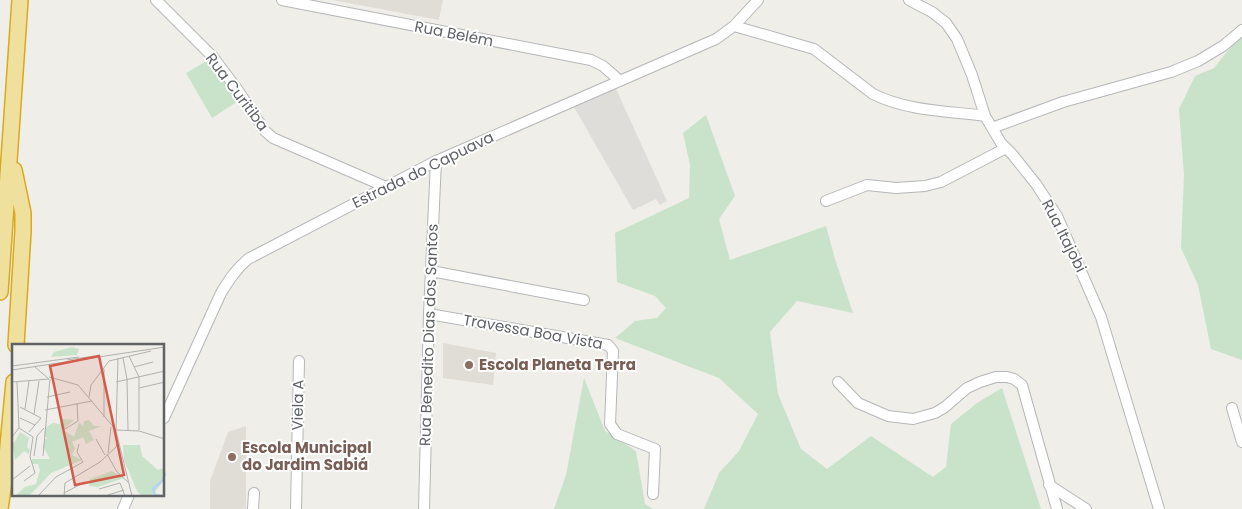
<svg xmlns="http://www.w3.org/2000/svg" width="1242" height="509" viewBox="0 0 1242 509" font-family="Poppins,sans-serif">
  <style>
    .industrial { fill: #deddda }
    .education { fill: #dfddd6 }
    .green { fill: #c8e3c9 }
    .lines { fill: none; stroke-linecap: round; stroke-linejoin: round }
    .minor-casing { stroke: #b5b7ba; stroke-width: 12 }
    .highway-casing { stroke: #daa91d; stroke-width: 18 }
    .minor { stroke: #fff; stroke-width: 10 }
    .highway { stroke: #f0e09e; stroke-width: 15 }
    .education-dot { fill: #8d6e63; stroke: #fff; stroke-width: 2 }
    .labels { text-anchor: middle; stroke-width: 4; stroke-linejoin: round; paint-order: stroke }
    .street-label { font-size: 15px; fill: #5f6266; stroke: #fff }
    .education-label { font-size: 15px; font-weight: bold; fill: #785e54; stroke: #fff; text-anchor: start }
    .inset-river { fill: none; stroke: #b3d4f5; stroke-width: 2.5 }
    .inset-road { fill: none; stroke: #b1b2b0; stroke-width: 1 }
    .view { fill: #d45b49; fill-opacity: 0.15; stroke: #d45b49; stroke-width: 2.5 }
    .inset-edge { fill: none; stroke: #5f6266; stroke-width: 2.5 }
  </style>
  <rect width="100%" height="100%" fill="#efeee8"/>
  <!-- industrial -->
  <path class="industrial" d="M616,89L667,201L660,205L656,199L633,210L574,107Z"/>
  <!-- education -->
  <path class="education" d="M332,0H443L439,20Z
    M443,343L496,353L493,385L443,378Z
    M246,426V509H210V481L228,432Z"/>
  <!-- green -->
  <path class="green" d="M1242,37V360L1211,349L1198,285L1181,248L1184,175L1179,109L1195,76L1214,68L1230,48Z
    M210,59L240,100L212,118L186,73Z
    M706,115L735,196L719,219L730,260L826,226L835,259L853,313L797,301L770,332L778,394L801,449L827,469L871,436L933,477L946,467L951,424L977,403L1002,388L1041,509H704L719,473L739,451L758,414L719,378L615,338L635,321L657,318L666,308L655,296L617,282L615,233L689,198L690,165L683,133Z
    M584,378L605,431L636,451L645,504L653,509H554L566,475Z"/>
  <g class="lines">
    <defs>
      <path id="minor" d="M156,0L213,57L237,89L265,131L273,138L386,187
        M282,0L591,60L603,66L619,80
        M909,0L932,12L946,23L957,39L972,75L985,116L1001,143L1012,154L1036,184L1057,216L1101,317L1159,509
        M734,26L814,49L873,94C907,111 947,111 985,116
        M992,128L1063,102L1171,72L1198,61L1223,46L1242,30
        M826,201L867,185L896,188L925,186L941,182L1006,148
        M431,271L584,300
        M429,314L608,345L613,351L610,424L617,434L655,449L653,494
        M838,382L858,403L888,416L913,419L935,413L945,407L967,388L980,382L996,377H1007L1014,379L1022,385L1057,509
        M1232,408L1242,442
        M164,418L221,293C229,280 236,269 248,259L436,161L716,39L734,26L758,0
        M1049,485L1086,509
        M123,509L129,495
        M253,509L254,493
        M296,509L299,361
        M424,509L429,314L436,161"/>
      <path id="highway" d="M14,170L23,213V231L16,345
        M0,292L20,0
        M0,509L6,467L14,382"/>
    </defs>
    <!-- minor casing -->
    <use href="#minor" class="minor-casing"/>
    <!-- highway casing -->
    <use href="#highway" class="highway-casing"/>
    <!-- minor -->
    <use href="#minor" class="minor"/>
    <!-- highway -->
    <use href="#highway" class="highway"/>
  </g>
  <!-- markers -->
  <g class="education-dot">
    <circle cx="469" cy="365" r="5"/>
    <circle cx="232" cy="457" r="5"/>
  </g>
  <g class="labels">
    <!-- street labels -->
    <g class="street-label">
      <text transform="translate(454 34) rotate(11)" y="5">Rua Belém</text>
      <text transform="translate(237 92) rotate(53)" y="5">Rua Curitiba</text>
      <text transform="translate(423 170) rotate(-26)" y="5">Estrada do Capuava</text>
      <text transform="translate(1064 236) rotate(63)" y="5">Rua Itajobi</text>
      <text transform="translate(533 332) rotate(10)" y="5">Travessa Boa Vista</text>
      <text transform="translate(429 335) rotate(-88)" y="5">Rua Benedito Dias dos Santos</text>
      <text transform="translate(298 405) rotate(-89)" y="5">Viela A</text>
    </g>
    <!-- education labels -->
    <g class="education-label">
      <text x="479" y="370">Escola Planeta Terra</text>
      <text x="242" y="453">Escola Municipal<tspan x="242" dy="17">do Jardim Sabiá</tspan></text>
    </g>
  </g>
  <!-- overview -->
  <g transform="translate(12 344)">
    <rect width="152" height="152" fill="#efeee8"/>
    <path d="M60,3L67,5L65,11L39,13L42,8ZM49,75L62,76L51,86L62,93L67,78L71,82L72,77L77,76L82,82H90L77,87L82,96L74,100L71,93L60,98L63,104L60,111L70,116L39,129L17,152H3L13,143L24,140L28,126L26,120H20V115H38L31,102L33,95H36L32,92L33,84L41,79L48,80ZM8,88L17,94L15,103L18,106L17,110L12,107L3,116L0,97L2,99ZM111,101H128L130,112L146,126L152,124V136L140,152H130L125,147L112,116ZM100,127L112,134L86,143L77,142L78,135Z" fill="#c8e3c9"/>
    <path class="inset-river" d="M150,152L143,151L141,145L151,136L153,129"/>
    <path class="inset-road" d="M117,12L127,33V86M106,14L104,87L120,152M111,14L115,35L116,87M55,16L83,12M0,22L67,13M122,23L141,18M0,26L153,3M37,33L66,41L104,86L127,87L153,95M0,38L37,35L23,23M104,38L153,27M127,44L153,38M35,53L58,48M77,53L79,41L97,17L139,7M8,63L29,74M13,65L17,37M33,66L80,57M22,70L27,37M92,73V25M8,74L23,81M7,84L21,93L18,113L23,129L12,137M53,85L66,77L65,59M17,88L29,74M0,93L7,84L5,38M84,95L93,111M96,109L99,83M95,110L105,128L116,138M22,112L25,92L32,84M31,112L38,35M0,136L18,122M87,145L108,139L113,152M52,149L73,138M26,152L44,133L71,118L65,108L67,100M52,152L53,139L88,118L104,103L106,97M93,152L112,146"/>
    <path class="view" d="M87,12L112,131L63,141L38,22Z"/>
    <rect width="152" height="152" class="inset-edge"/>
  </g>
</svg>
